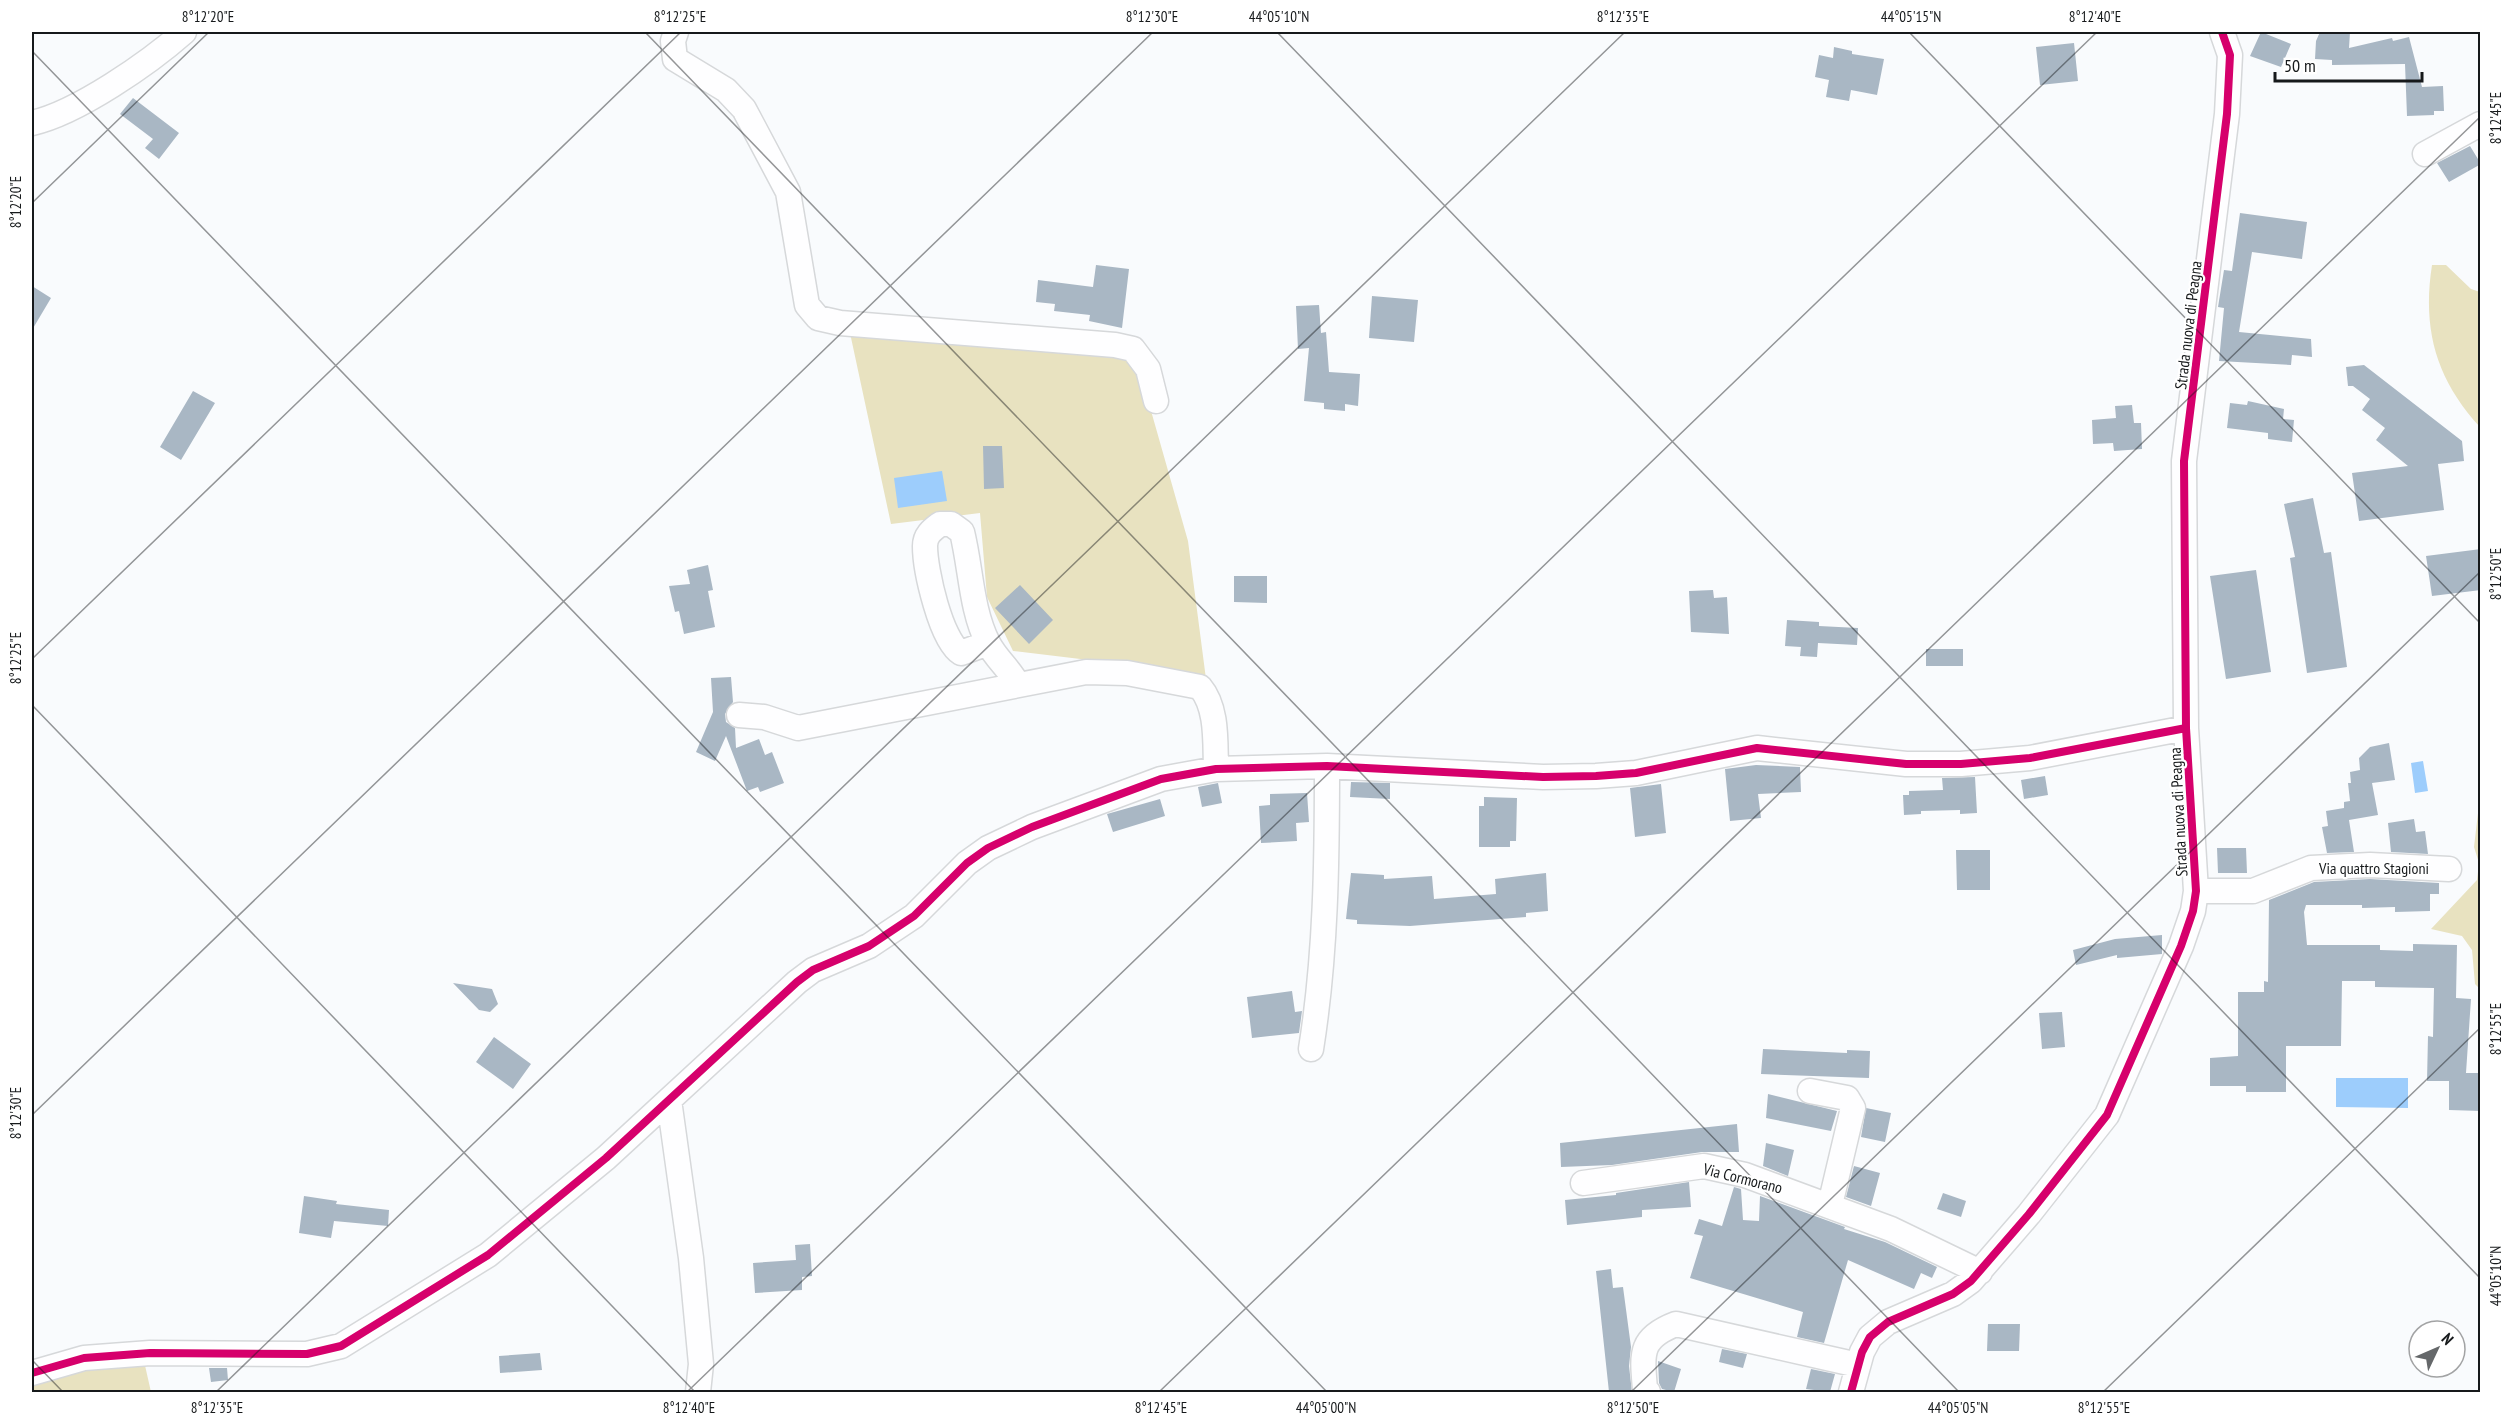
<svg xmlns="http://www.w3.org/2000/svg" width="2512" height="1424" viewBox="0 0 2512 1424" font-family="'PT Sans Narrow',sans-serif">
  <style>
    .green { fill: #e8e2c0 }
    .water { fill: #9dcdfc }
    .building { fill: #a9b7c4 }
    .lines { fill: none; stroke-linecap: round; stroke-linejoin: round }
    .minor-casing { stroke: #d6d8da; stroke-width: 27 }
    .minor { stroke: #fefeff; stroke-width: 24 }
    .cycleway-casing { stroke: #fff; stroke-width: 11 }
    .cycleway { stroke: #d6006c; stroke-width: 8 }
    .ticks { fill: none; stroke: #16191b; stroke-width: 1.5; stroke-opacity: 0.45 }
    .labels { text-anchor: middle; stroke-width: 4.5; stroke-linejoin: round; paint-order: stroke }
    .street-label { font-size: 16px; fill: #16191b; stroke: #fff }
    .neatline { fill: none; stroke: #16191b; stroke-width: 2 }
    .ticks-label { font-size: 15px; text-anchor: middle; fill: #16191b }
  </style>
  <rect width="100%" height="100%" fill="#f9fbfd"/>
  <!-- green -->
  <path class="green" d="M2432,265H2446L2471,289L2480,292V427C2436,379 2422,329 2432,265Z
    M850,333L981,347L1106,351C1125,354 1132,363 1142,379L1188,541L1206,679L1097,661L1013,651L987,597L980,513L891,524Z
    M2480,796V989L2475,984L2472,950L2462,936L2431,929L2477,880L2479,863L2474,847Z
    M144,1361L151,1392H32V1380L83,1364Z"/>
  <!-- water -->
  <path class="water" d="M942,471L947,501L898,508L894,478Z
    M2423,761L2428,791L2415,793L2411,763Z
    M2336,1078H2408V1108L2336,1107Z"/>
  <!-- building -->
  <path class="building" d="M2261,32L2291,44L2281,67L2250,56Z
    M2320,32H2350L2349,48L2392,38L2393,41L2409,37L2422,87L2443,86L2444,111H2434V115L2407,116L2405,64L2332,65V60L2315,59L2316,41Z
    M2074,43L2078,81L2040,85L2036,47Z
    M1834,47L1852,51V54L1884,59L1877,95L1851,90L1849,101L1826,97L1829,80L1815,77L1819,55L1833,58Z
    M133,98L179,133L159,159L145,148L153,139L120,114Z
    M2470,146L2481,164L2449,182L2437,163Z
    M2240,213L2307,222L2302,259L2252,252L2239,332L2311,339L2312,357L2292,355L2291,365L2219,361L2224,308L2218,307L2224,270L2232,271Z
    M1096,265L1129,269L1122,328L1089,321L1090,315L1054,311L1055,304L1036,302L1038,280L1093,287Z
    M32,286L51,298L32,330Z
    M1372,296L1418,300L1414,342L1369,338Z
    M1319,305L1321,333L1326,332L1329,372L1360,374L1358,406L1345,404V411L1324,409V403L1304,401L1309,348L1298,349L1296,306Z
    M2364,365L2462,441L2464,461L2438,464L2444,510L2359,521L2352,473L2408,466L2376,440L2385,428L2362,410L2370,399L2353,386H2348L2346,367Z
    M193,391L215,403L181,460L160,447Z
    M2248,401L2284,409L2283,419L2294,420L2292,442L2268,439V433L2227,428L2230,403L2247,405Z
    M2132,405L2134,423H2141L2142,449L2114,451L2113,443L2093,444L2092,420L2116,418L2115,406Z
    M983,446H1002L1004,488L984,489Z
    M2313,498L2324,553L2331,552L2347,667L2307,673L2290,558L2295,557L2284,504Z
    M2481,549V590L2432,596L2426,556Z
    M708,565L713,590L708,591L715,627L684,634L679,611L675,612L669,586L690,584L687,570Z
    M2256,570L2271,672L2226,679L2210,576Z
    M1234,576H1267V603L1234,602Z
    M1020,585L1053,620L1029,644L995,608Z
    M1713,590L1714,598L1727,597L1729,634L1691,632L1689,591Z
    M1787,620L1819,622V626L1858,628L1857,645L1818,643L1817,657L1800,656L1801,647L1785,646Z
    M1926,649H1963V666H1926Z
    M731,677L733,702L725,714L726,722L735,728L736,748L759,739L765,755L772,752L784,783L760,792L758,787L747,791L726,736L715,761L696,752L713,712L711,678Z
    M2389,743L2395,780L2372,783L2378,815L2349,820L2354,852L2327,853L2322,827L2328,826L2326,811L2344,808V802L2350,801L2348,783H2351L2350,772L2360,770L2359,758L2370,747Z
    M1756,765L1800,767L1801,792L1758,794L1761,818L1730,821L1725,769Z
    M2045,776L2048,795L2024,799L2021,780Z
    M1975,777L1977,813L1960,814V810L1921,811V814L1904,815L1903,795H1909V791L1943,790L1942,778Z
    M1351,782L1390,783V799L1350,797Z
    M1218,783L1222,803L1202,807L1198,787Z
    M1661,784L1666,833L1635,837L1630,788Z
    M1307,793L1309,822L1296,823L1297,841L1261,843L1259,806L1270,805V794Z
    M1484,797L1517,798L1516,841H1510V847H1479V806H1484Z
    M1160,799L1165,816L1113,832L1107,814Z
    M2414,819L2416,832L2425,831L2428,854L2391,852L2388,823Z
    M2217,848H2246L2247,873H2218Z
    M1956,850H1990V890H1957Z
    M1351,873L1384,875V879L1432,876L1434,899L1496,894L1495,879L1546,873L1548,911L1526,913V917L1410,926L1357,924V920L1346,919Z
    M2370,879L2439,883V894H2430V911L2395,912V907L2362,908V905H2306L2304,912L2307,945H2380V950L2413,951V944L2457,945L2456,998L2471,999L2466,1073H2481V1111L2449,1110V1081H2427L2428,1036L2433,1037L2434,988L2375,987V981H2342L2341,1046H2286V1092H2246V1086H2210V1058L2238,1056V992H2264V981L2268,982L2269,900L2314,882Z
    M2162,935V954L2117,958V955L2076,965L2073,950L2115,939Z
    M453,983L492,989L498,1004L490,1012L479,1010Z
    M1292,991L1295,1012L1302,1011L1299,1033L1252,1038L1247,997Z
    M2062,1012L2065,1047L2042,1049L2039,1013Z
    M494,1037L531,1064L513,1089L476,1062Z
    M1763,1049L1847,1053V1050L1870,1051L1869,1078L1761,1074Z
    M1768,1094L1837,1111L1831,1131L1766,1118Z
    M1866,1108L1891,1113L1885,1142L1861,1137Z
    M1737,1124L1739,1152H1702L1612,1165L1561,1167L1560,1143Z
    M1766,1143L1794,1150L1788,1176L1763,1166Z
    M1854,1166L1880,1173L1871,1206L1846,1197Z
    M1689,1182L1691,1207L1642,1210V1217L1567,1225L1565,1200L1616,1195V1193Z
    M1734,1187L1741,1189L1743,1220L1759,1221L1760,1196L1845,1227L1844,1229L1885,1242L1937,1267L1932,1278L1921,1273L1914,1289L1848,1260L1824,1343L1797,1337L1803,1312L1690,1278L1703,1236L1694,1234L1699,1219L1722,1226Z
    M1943,1193L1966,1201L1961,1217L1937,1209Z
    M304,1196L337,1201L336,1204L389,1210L388,1226L334,1221L331,1238L299,1233Z
    M810,1244L812,1276L802,1277V1290L755,1293L753,1263L796,1260L795,1245Z
    M1611,1269L1613,1288L1623,1287L1631,1347L1629,1366L1632,1392H1609L1596,1271Z
    M1988,1324H2020L2019,1351H1987Z
    M1722,1349L1747,1354L1743,1368L1719,1362Z
    M540,1353L542,1370L500,1373L499,1356Z
    M1658,1361L1681,1369L1674,1392L1662,1389L1659,1383Z
    M209,1368H227L228,1380L211,1382Z
    M1811,1369L1835,1374L1830,1392L1806,1389Z"/>
  <g class="lines">
    <defs>
      <path id="minor" d="M676,32L673,41L675,59L726,90L744,109L788,192L807,305L818,318L840,323L1115,345L1133,349L1148,369L1156,401
        M32,123C77,113 149,63 184,32
        M2425,154L2480,124
        M988,643L961,653C941,641 925,570 925,546C925,535 932,530 940,524H951L962,532C971,568 971,610 988,643C996,659 1010,669 1018,685
        M739,715L764,717L798,728L1086,672L1127,673L1200,687C1218,708 1215,743 1216,769
        M2196,891H2253L2311,868L2370,865L2449,869
        M1311,1049C1326,955 1327,861 1327,766
        M1810,1091L1847,1098L1853,1108L1830,1205
        M669,1100L691,1258L701,1364L698,1392
        M1583,1183L1704,1166L1745,1175L1891,1229L1980,1272
        M32,1373L84,1358L150,1353L307,1354L341,1346L488,1255L606,1158L797,982L813,970L869,946L914,916L967,863L988,848L1032,827L1161,779L1216,769L1327,766L1543,777L1596,776L1636,773L1757,748L1906,764H1961L2030,758L2186,728
        M1648,1392L1645,1389C1642,1354 1639,1338 1676,1324L1858,1365
        M1851,1392L1862,1352L1870,1337L1888,1322L1953,1294L1971,1281L2029,1214L2107,1115L2181,946L2193,911L2196,891L2186,728L2184,461L2227,114L2230,55L2222,32"/>
    </defs>
    <!-- minor casing -->
    <use href="#minor" class="minor-casing"/>
    <!-- minor -->
    <use href="#minor" class="minor"/>
    <defs>
      <path id="cycleway" d="M32,1373L84,1358L150,1353L307,1354L341,1346L488,1255L606,1158L797,982L813,970L869,946L914,916L967,863L988,848L1032,827L1161,779L1216,769L1327,766L1543,777L1596,776L1636,773L1757,748L1906,764H1961L2030,758L2186,728
        M1851,1392L1862,1352L1870,1337L1888,1322L1953,1294L1971,1281L2029,1214L2107,1115L2181,946L2193,911L2196,891L2186,728L2184,461L2227,114L2230,55L2222,32"/>
    </defs>
    <!-- cycleway casing -->
    <use href="#cycleway" class="cycleway-casing"/>
    <!-- cycleway -->
    <use href="#cycleway" class="cycleway"/>
  </g>
  <!-- ticks -->
  <path class="ticks" d="M645,32L1959,1392M1277,32L2480,1278M1909,32L2480,623M32,51L1327,1392M32,203L209,32M32,659L681,32M32,705L695,1392M32,1115L1153,32M32,1360L63,1392M216,1392L1625,32M687,1392L2097,32M1159,1392L2480,117M1631,1392L2480,572M2103,1392L2480,1028"/>
  <g class="labels">
    <!-- street labels -->
    <g class="street-label">
      <text transform="translate(2188 325) rotate(-83)" y="6">Strada nuova di Peagna</text>
      <text transform="translate(2178 812) rotate(-93)" y="6">Strada nuova di Peagna</text>
      <text x="2374" y="874">Via quattro Stagioni</text>
      <text transform="translate(1743 1178) rotate(14)" y="6">Via Cormorano</text>
    </g>
  </g>
  <!-- border -->
  <rect width="2512" height="1424" fill="none" stroke="#ffffff" stroke-width="66"/>
  <!-- north arrow -->
  <g transform="translate(2437 1349) rotate(46)"><circle r="28" fill="#ffffff" stroke="#a2a3a4" stroke-width="1.5"/>
  <path d="M0-4.5L10 22L0 15L-10 22Z" fill="#65686a"/>
  <text y="-9" font-size="16" font-weight="bold" text-anchor="middle" fill="#16191b">N</text>
  </g>
  <!-- scale -->
  <path d="M2275 72v9h147v-9" fill="none" stroke="#16191b" stroke-width="3"/>
  <text x="2284" y="72" font-size="18" fill="#16191b" stroke="#ffffff" stroke-width="4.5" paint-order="stroke">50 m</text>
  <rect x="33" y="33" width="2446" height="1358" class="neatline"/>
  <g class="ticks-label">
    <text x="208" y="22">8°12'20"E</text>
    <text x="680" y="22">8°12'25"E</text>
    <text x="1152" y="22">8°12'30"E</text>
    <text x="1279" y="22">44°05'10"N</text>
    <text x="1623" y="22">8°12'35"E</text>
    <text x="1911" y="22">44°05'15"N</text>
    <text x="2095" y="22">8°12'40"E</text>
    <text transform="translate(2496 118) rotate(-90)" y="5">8°12'45"E</text>
    <text transform="translate(16 202) rotate(-90)" y="5">8°12'20"E</text>
    <text transform="translate(2496 574) rotate(-90)" y="5">8°12'50"E</text>
    <text transform="translate(16 658) rotate(-90)" y="5">8°12'25"E</text>
    <text transform="translate(2496 1029) rotate(-90)" y="5">8°12'55"E</text>
    <text transform="translate(16 1113) rotate(-90)" y="5">8°12'30"E</text>
    <text transform="translate(2496 1276) rotate(-90)" y="5">44°05'10"N</text>
    <text x="217" y="1413">8°12'35"E</text>
    <text x="689" y="1413">8°12'40"E</text>
    <text x="1161" y="1413">8°12'45"E</text>
    <text x="1326" y="1413">44°05'00"N</text>
    <text x="1633" y="1413">8°12'50"E</text>
    <text x="1958" y="1413">44°05'05"N</text>
    <text x="2104" y="1413">8°12'55"E</text>
  </g>
</svg>
